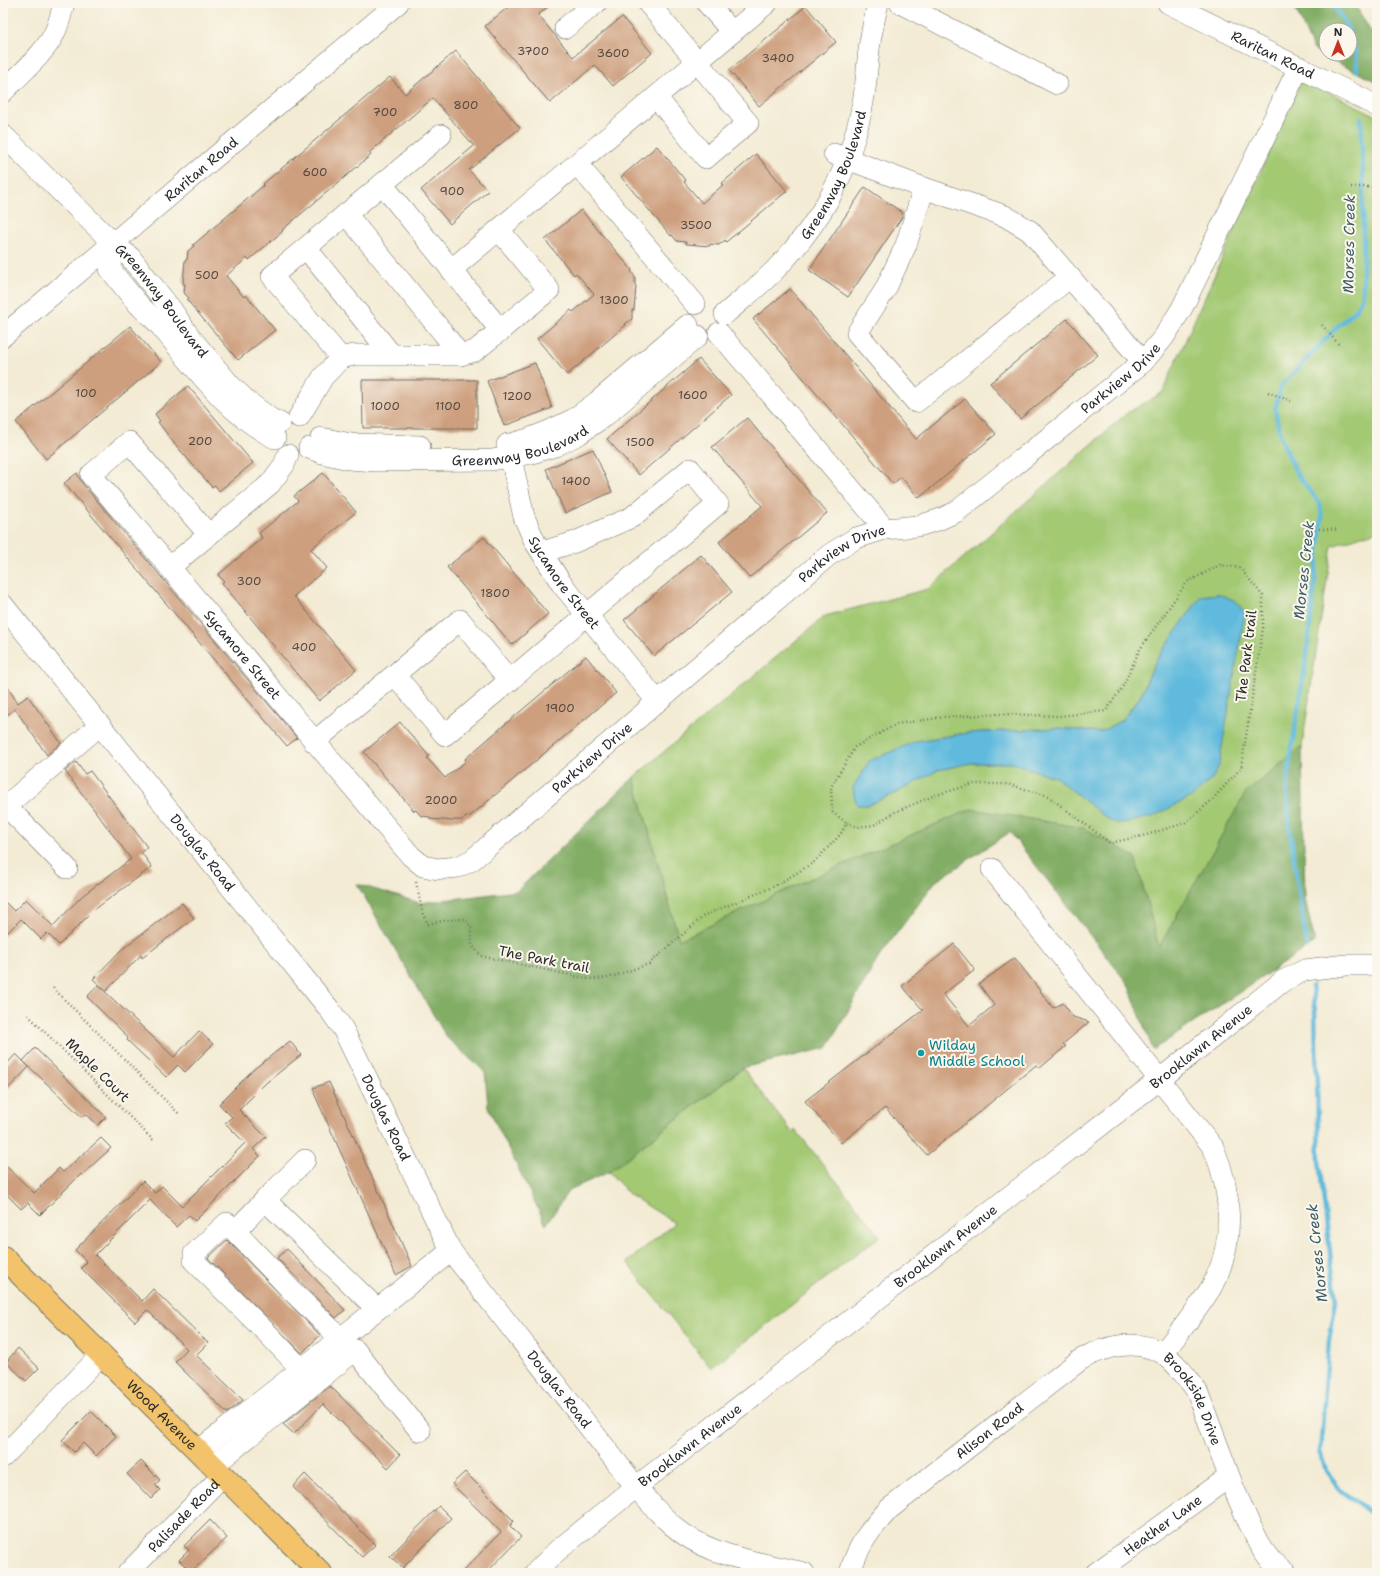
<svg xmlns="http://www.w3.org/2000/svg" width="1380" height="1576" viewBox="0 0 1380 1576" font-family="'Shantell Sans',sans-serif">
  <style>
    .green { fill: #a3c973; stroke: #677a4f; fill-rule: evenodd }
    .forest { fill: #82ad65; stroke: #566c48; fill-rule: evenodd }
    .water { fill: #5fbadd; stroke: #457284 }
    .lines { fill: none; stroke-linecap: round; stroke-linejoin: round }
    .stream { stroke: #5fbadd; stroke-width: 4.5 }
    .building { fill: #cd9f7e }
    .minor-casing { stroke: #716e66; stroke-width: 22 }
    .major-casing { stroke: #716e66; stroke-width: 24 }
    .path { stroke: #716e66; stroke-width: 2.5; stroke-dasharray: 1 3; stroke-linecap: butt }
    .minor { stroke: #fff; stroke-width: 21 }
    .major { stroke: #f2c36a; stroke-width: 22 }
    .culture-dot { fill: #0f9aa8; stroke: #fbf7ec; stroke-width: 1.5 }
    .labels { text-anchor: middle; stroke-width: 4; stroke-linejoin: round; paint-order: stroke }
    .number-label { font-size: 12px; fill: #544840 }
    .street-label { font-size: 14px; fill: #2b2b2b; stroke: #fbf7ec }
    .culture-label { font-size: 14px; fill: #0d838f; stroke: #fbf7ec; text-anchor: start }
    .water-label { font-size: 15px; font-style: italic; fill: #3d5d69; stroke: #fbf7ec }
  </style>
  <rect width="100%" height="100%" fill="#fbf7ec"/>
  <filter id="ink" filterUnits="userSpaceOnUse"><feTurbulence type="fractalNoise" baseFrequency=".025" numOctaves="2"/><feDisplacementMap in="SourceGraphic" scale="8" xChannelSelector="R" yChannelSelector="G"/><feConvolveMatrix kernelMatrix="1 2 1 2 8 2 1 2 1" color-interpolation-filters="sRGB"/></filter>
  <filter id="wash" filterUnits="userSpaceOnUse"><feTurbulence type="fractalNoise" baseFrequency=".012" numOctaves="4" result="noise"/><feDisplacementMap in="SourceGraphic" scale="16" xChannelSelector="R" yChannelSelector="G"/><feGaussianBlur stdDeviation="0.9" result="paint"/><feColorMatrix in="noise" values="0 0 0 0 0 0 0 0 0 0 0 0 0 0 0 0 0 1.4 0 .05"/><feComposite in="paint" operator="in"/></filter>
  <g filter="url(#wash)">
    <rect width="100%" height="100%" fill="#f3ebd4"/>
    <!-- green -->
    <path class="green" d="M1302,79L1377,116V531L1332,546L1302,746L1245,794L1159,948L1135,857L1084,828L971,809L808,880L679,940L634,777L825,616L928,589L1127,413L1162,393ZM1219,594L1235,601L1110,821L1057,778L1013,763H971L938,770L896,793L868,805H857L916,741L967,733L1059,728L1100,732L1122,720L1140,697L1156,660L1201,596Z
      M743,1068L792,1132L795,1129L880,1236L711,1368L627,1262L675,1223L630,1195L609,1172Z"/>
    <!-- forest -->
    <path class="forest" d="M1293,3H1354L1377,42V82L1342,65L1313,49ZM1326,30H1350V54H1326Z
      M1302,746L1305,899L1315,942L1153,1050L1128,984L1010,832L935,882L879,957L827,1048L742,1068L609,1172L569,1190L546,1225L488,1107L485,1072L447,1038L357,884L420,903L517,891L634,777L679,940L808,880L971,809L1084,828L1135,857L1159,947L1245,794Z"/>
    <!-- water -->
    <path class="water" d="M1219,594L1236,601L1245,613L1219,765L1213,778L1193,796L1152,817L1120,824L1110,821L1057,778L1013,763H971L938,770L896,793L868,805H857L854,796L853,787L869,761L916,741L967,733L1059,728L1100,732L1122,720L1140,697L1156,660L1201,596Z"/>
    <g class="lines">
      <!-- stream -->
      <path class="stream" d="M1332,3L1349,30
        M1350,35L1356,53L1357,71
        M1307,947L1289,824L1287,792L1290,759L1306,660L1322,517L1320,504L1297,474L1281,438L1275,410L1281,386L1338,326L1354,312L1363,296V174L1361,118
        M1312,986L1315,1010L1319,1161L1336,1301L1329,1341L1320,1452L1326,1471L1341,1490L1377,1518"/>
    </g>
    <g id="blocks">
      <!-- building -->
      <path class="building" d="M513,3H552L538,15L573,57L622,17L652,53L613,86L595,65L550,103L485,26Z
        M806,6L836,42L759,106L729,70Z
        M456,51L520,128L469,170L488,191L450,224L421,190L474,146L433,98L369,153L371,155L282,230L283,231L249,260L247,258L226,276L244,297L246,295L275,330L238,360L187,300L189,298L184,293L185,284H183L185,260H187L188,251L194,246L193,245L264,185L263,184L390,77L405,94Z
        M657,146L686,181L684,182L702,203L723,185L721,184L756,154L787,191L726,242L725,240L719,245L710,244V246L686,244V242L677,241L672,235L671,236L621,177Z
        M865,187L903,213L902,217L848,297L809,270Z
        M581,210L632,270L631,271L635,277V286H636L634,310H632V319L625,324L626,325L567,375L537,339L571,310L573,312L594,294L576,273L574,275L545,240Z
        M790,289L916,439L965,399L996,434L919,498L901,477L893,484L753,319Z
        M1067,319L1098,355L1020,419L990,383Z
        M130,326L161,362L46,459L16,422Z
        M699,359L731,395L639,475L607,439Z
        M535,363L552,408L504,426L487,381Z
        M362,380H477V428H363Z
        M188,386L253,463L219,491L215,485L212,487L173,442L158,422L160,421L155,414Z
        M747,418L827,513L749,578L719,542L762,506L712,447Z
        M593,449L612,492L565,513L546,469Z
        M77,473L82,483L297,738L287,746L64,483Z
        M323,473L356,512L311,549L327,568L294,596L356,670L319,701L222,583L224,581L218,575L262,538L259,533L298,501L294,496Z
        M484,537L548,614L512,645L447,567Z
        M701,555L732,592L654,656L624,620Z
        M586,656L616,693L469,817L468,816L462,820H454L453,821L430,819V817L421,816L416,810L414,811L364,752L400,722L429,756L427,758L445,778L466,761L465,759L509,721Z
        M3,681L18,703L28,696L61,743L47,755L15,709L3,718Z
        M76,762L85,774L90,771L147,847L141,852L152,867L94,910L59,945L47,933L41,939L21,919L3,937V900L14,911L26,899L53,926L82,896L131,859L65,771Z
        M182,903L194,918L142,958L141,955L106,991L93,979L121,950Z
        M954,944L975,970L943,994L969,1026L994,1005L979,984L1015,958L1053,1008L1063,1003L1073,1017L1089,1022L1063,1044L1066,1046L1040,1068L1036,1065L927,1155L885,1108L841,1143L805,1101L923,1010L902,986Z
        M98,985L174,1057L199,1031L213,1044L185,1072L178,1065L166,1077L127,1040L128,1038L123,1032L87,997Z
        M290,1041L301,1055L267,1082L239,1110L266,1137L253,1149L260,1156L195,1221L189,1215L176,1227L150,1200L95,1255L142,1301L153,1289L208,1343L196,1355L243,1400L227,1413L175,1362L187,1349L147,1310L135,1322L81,1268L87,1262L75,1250L143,1181L155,1193L162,1186L182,1206L245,1143L225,1123L232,1117L219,1104L254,1069Z
        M35,1048L106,1117L98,1125L86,1114L82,1117L23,1061Z
        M16,1054L29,1067L3,1094V1068Z
        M329,1082L412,1266L396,1275L314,1093L315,1092L313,1088Z
        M101,1138L111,1148L82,1175L81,1174L40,1215L28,1203L21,1209L3,1191V1163L34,1193L59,1168L63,1172Z
        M227,1240L320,1335L302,1353L208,1258Z
        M287,1249L345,1310L336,1318L277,1258Z
        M18,1348L39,1368L26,1381L6,1362Z
        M330,1386L400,1455L388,1468L323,1404L294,1434L283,1424Z
        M91,1411L116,1436L96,1456L83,1443L74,1452L62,1440Z
        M141,1461L160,1480L155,1485L160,1490L151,1499L127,1474Z
        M465,1472L514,1521L510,1526L521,1537L486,1573H461L501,1532L452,1484Z
        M305,1474L375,1545L362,1557L293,1487Z
        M439,1506L451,1518L403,1568L390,1556Z
        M210,1520L227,1538L191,1572L179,1560L189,1550L184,1546Z"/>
    </g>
  </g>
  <g filter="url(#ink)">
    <use href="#blocks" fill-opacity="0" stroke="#716e66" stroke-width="1"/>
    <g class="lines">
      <defs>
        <g id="minor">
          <path d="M648,3L748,123L706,158L656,97"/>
          <path d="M707,3L732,32"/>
          <path d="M900,3L1057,84"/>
          <path id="s1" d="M1168,3L1377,106"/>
          <path d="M565,28L596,3"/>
          <path d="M3,92C20,74 41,57 53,36C59,25 61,14 64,3"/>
          <path id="s2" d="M3,135L113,243L130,257L171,309L190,337L231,386L248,402L271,419L280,423"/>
          <path d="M834,154L924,188L1005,216L1030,231L1143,362"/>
          <path d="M577,164L695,304"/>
          <path d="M382,184L501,331"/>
          <path d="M924,188L906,245L885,290L857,333L916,402L1070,277"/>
          <path d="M346,214L444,334L460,355"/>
          <path d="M113,243L110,269C120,282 130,295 141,307C148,314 156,320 162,328C196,368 227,414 275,438"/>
          <path d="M306,248L391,354"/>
          <path d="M451,270L767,3"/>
          <path id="s3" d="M725,314C741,300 758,287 773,272C822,222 850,171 863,102C867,82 867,62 870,42C872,29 875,16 878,3"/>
          <path d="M719,333L885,529"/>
          <path id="s4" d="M3,336L398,3"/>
          <path d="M341,358L272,276L441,135"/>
          <path d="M299,417L323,377L341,358L353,355H460L475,351L549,290L499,230"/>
          <path d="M321,438L351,444L420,446"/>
          <path id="s5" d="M508,444L524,517L535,542L561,583L657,701"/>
          <path d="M507,445L528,439L549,431L574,419L597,402L688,325"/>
          <path id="s6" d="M309,448L322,453L349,459L376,461L492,460L532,453L555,446L579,434L606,415L698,336"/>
          <path id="s7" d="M209,535L129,442L91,475C199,600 304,730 411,856L423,866L438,869L458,867L472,860L829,555L856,538L885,529L918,526L938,520L956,512L1143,362L1164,337L1182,308L1299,67"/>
          <path d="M170,567L270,484L284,465L288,455"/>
          <path id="s8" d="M3,605L330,1010L343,1029L451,1251L636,1487C651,1504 664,1520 682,1533C717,1558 763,1563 804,1573"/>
          <path d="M395,675L445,735L718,504L690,469L632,517L575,542L542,552"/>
          <path d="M314,742L460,620L510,681"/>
          <path d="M67,868L6,806L100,725"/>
          <path d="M992,869L1213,1147C1232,1191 1236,1242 1212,1286C1198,1310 1180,1331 1163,1353"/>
          <path d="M265,1200L305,1160"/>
          <path d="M235,1231L265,1200L377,1309"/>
          <path d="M301,1369L270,1336L194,1261V1254L227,1223L293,1292L340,1338"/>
          <path d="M198,1451L451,1251"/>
          <path d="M3,1457L101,1355"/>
          <path d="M213,1466L355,1350L420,1431"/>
          <path id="s9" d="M128,1573L223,1475"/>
          <path id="s10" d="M535,1573L557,1551L636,1487L1159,1080L1283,981L1305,970L1346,965H1377"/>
          <path id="s11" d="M850,1573C858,1545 869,1531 889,1509L1080,1360C1104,1346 1136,1338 1162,1353C1173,1359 1190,1381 1197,1391L1234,1489L1249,1523L1263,1550L1272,1562L1287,1573"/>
          <path id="s12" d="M1096,1573L1229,1477"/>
        </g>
        <g id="major">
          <path id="s13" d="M3,1257L321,1573"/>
        </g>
      </defs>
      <!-- minor casing -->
      <use href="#minor" class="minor-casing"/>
      <!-- major casing -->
      <use href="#major" class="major-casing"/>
      <!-- path -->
      <path class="path" d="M1351,187H1377
        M1322,325L1340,346
        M1268,392L1291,401
        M1307,528L1338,530
        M416,882L423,915L428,924L447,920L465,919L471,927L472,945L481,956L589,979L608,978L649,964L705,915L775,886L813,863L840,835L847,823L857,827L874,825L895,812L933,796L973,784H1008L1048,796L1110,843L1146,835L1185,823L1211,801L1241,768L1263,628V596L1240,568L1220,565L1187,582L1140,649L1123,686L1106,711L1059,716L1002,714L944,717L897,724L855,747L831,787L832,812L847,823
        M53,988L180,1115
        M28,1015L153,1140"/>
      <!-- minor -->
      <use href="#minor" class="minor"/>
      <!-- major -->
      <use href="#major" class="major"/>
    </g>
  </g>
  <!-- markers -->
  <circle class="culture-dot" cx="921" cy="1053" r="4"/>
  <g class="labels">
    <!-- number labels -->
    <g class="number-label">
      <text x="533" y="55">3700</text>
      <text x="613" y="57">3600</text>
      <text x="778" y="62">3400</text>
      <text x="466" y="109">800</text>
      <text x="385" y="116">700</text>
      <text x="315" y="176">600</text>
      <text x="452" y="195">900</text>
      <text x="696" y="229">3500</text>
      <text x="207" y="279">500</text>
      <text x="614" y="304">1300</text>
      <text x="86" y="397">100</text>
      <text x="693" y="399">1600</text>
      <text x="517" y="400">1200</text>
      <text x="385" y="410">1000</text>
      <text x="448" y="410">1100</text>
      <text x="200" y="445">200</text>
      <text x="640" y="446">1500</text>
      <text x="576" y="485">1400</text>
      <text x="249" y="585">300</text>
      <text x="495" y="597">1800</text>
      <text x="304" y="651">400</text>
      <text x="560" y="712">1900</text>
      <text x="441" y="804">2000</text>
    </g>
    <!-- street labels -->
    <g class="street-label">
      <text dy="5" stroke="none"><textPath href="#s1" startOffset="117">Raritan Road</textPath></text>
      <text dy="5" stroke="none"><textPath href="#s4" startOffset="259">Raritan Road</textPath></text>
      <text dy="5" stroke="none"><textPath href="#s3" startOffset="180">Greenway Boulevard</textPath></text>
      <text dy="5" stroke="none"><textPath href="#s2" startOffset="230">Greenway Boulevard</textPath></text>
      <text dy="5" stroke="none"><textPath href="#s7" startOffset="1555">Parkview Drive</textPath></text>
      <text dy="5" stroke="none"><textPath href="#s6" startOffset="215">Greenway Boulevard</textPath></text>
      <text dy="5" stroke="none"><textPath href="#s7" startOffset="1219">Parkview Drive</textPath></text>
      <text dy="5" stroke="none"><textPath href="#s5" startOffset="152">Sycamore Street</textPath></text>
      <text dy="5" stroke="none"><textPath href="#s7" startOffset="408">Sycamore Street</textPath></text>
      <text transform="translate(1246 656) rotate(-83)" y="5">The Park trail</text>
      <text dy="5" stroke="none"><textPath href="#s7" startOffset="895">Parkview Drive</textPath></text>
      <text dy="5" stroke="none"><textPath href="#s8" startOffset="318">Douglas Road</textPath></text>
      <text transform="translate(544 959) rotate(11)" y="5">The Park trail</text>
      <text dy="5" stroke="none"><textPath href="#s10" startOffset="849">Brooklawn Avenue</textPath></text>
      <text transform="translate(98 1070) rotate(45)" y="5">Maple Court</text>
      <text dy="5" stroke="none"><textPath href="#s8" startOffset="642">Douglas Road</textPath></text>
      <text dy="5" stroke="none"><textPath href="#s10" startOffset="525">Brooklawn Avenue</textPath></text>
      <text dy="5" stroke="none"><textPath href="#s8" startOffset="966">Douglas Road</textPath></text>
      <text dy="5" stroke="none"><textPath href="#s11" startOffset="461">Brookside Drive</textPath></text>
      <text dy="5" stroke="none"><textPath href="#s13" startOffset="224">Wood Avenue</textPath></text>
      <text dy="5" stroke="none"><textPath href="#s11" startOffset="203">Alison Road</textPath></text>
      <text dy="5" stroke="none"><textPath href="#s10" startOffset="201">Brooklawn Avenue</textPath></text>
      <text dy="5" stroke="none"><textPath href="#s9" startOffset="80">Palisade Road</textPath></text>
      <text dy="5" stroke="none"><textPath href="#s12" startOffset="82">Heather Lane</textPath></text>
    </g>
    <!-- culture labels -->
    <g class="culture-label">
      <text x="929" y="1050">Wilday<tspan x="929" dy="16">Middle School</tspan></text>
    </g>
    <!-- water labels -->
    <g class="water-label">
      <text transform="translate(1349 244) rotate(-89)" y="5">Morses Creek</text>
      <text transform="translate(1304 570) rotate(-84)" y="5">Morses Creek</text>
      <text transform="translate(1317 1253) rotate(-96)" y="5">Morses Creek</text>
    </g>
  </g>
  <!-- margin -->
  <rect width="1380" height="1576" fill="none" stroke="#fbf7ec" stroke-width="16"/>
  <!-- north arrow -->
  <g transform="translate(1338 42)"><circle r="19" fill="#fbf7ec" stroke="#a8a59f"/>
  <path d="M0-3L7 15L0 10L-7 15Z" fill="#c8321e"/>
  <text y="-6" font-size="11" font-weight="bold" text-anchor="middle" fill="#2b2b2b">N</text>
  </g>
</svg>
